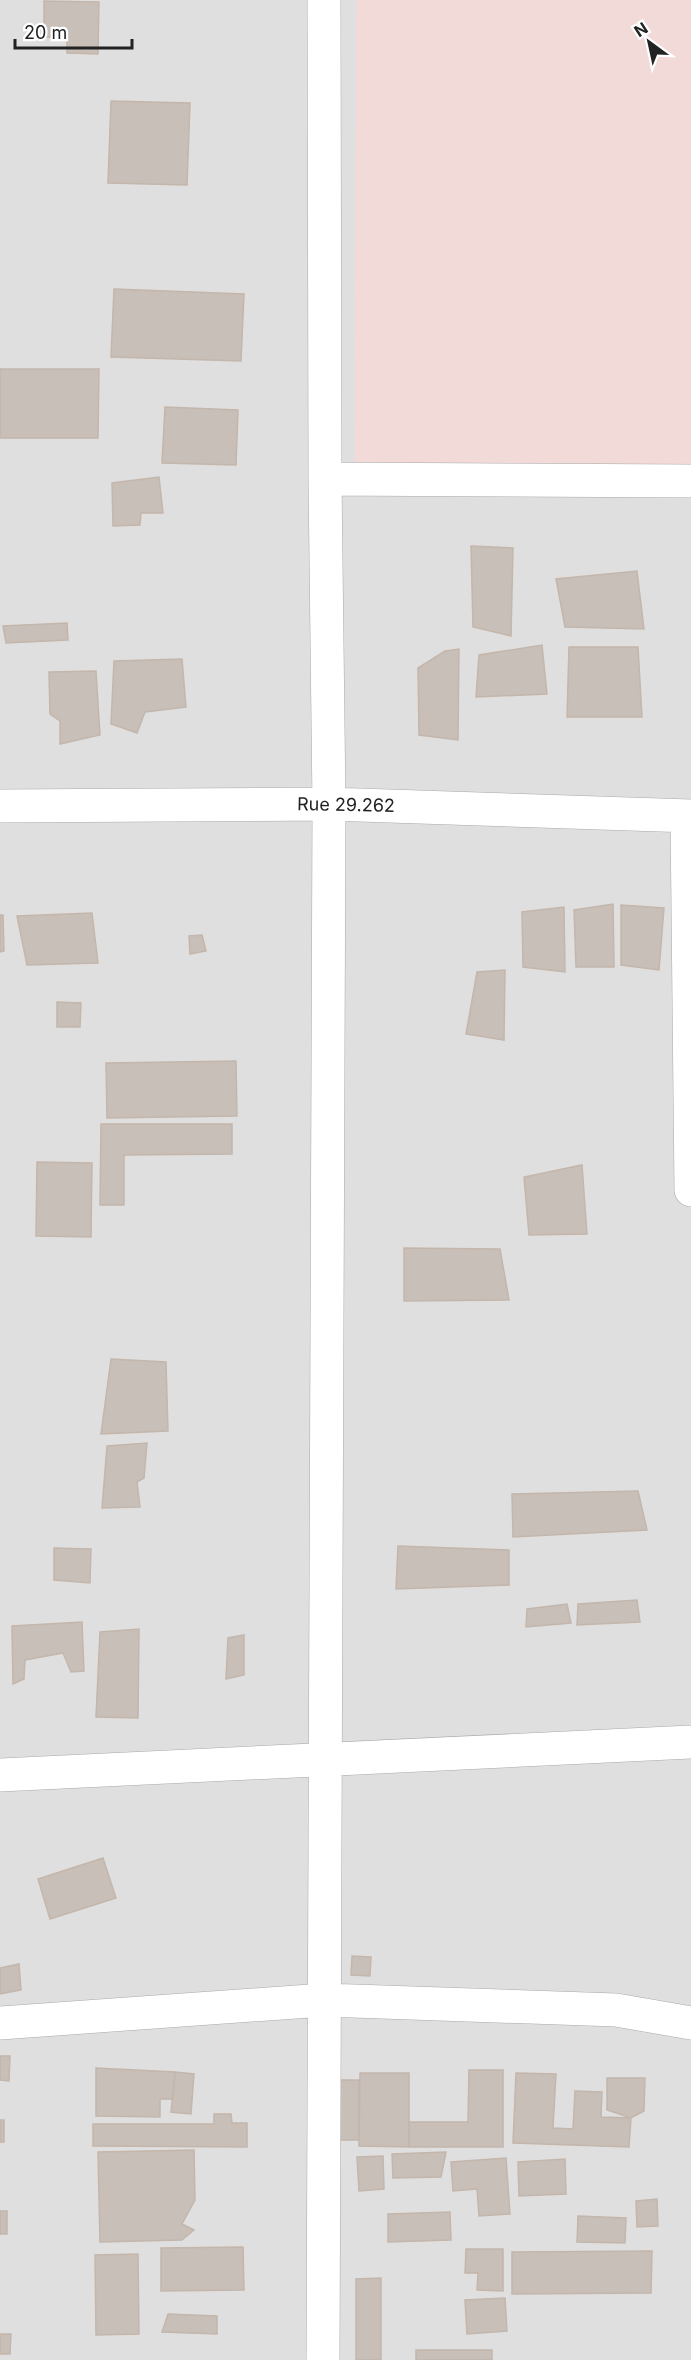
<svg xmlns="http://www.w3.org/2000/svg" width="691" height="2360" viewBox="0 0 691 2360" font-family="Inter,sans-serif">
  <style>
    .residential { fill: #e0dfdf }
    .commercial { fill: #f2dad9 }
    .building { fill: #c7bfb8; stroke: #c4b6ab; stroke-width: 1.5 }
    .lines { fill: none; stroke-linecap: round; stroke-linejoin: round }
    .minor-casing { stroke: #a9a9a9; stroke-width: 34 }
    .minor { stroke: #fff; stroke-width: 33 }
    .labels { text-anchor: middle; stroke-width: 6; stroke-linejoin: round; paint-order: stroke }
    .street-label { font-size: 18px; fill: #222; stroke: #fff }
  </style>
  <rect width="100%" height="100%" fill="#f2efe9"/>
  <!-- residential -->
  <path class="residential" d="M0,0H691V2360H0Z"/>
  <!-- commercial -->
  <path class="commercial" d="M356,0H691V465L355,464Z"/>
  <!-- building -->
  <path class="building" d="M44,1L99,2L98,54L67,53V38L44,37Z
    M111,101L190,103L187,185L108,183Z
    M114,289L244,294L241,361L111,357Z
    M0,369H99L98,438H0Z
    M165,407L238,410L236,465L162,463Z
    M159,477L163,513H141L140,525L113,526L112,483Z
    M471,546L513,548L511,636L473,627Z
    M637,571L644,629L565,627L556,579Z
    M67,623L68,640L6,643L3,626Z
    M542,645L547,694L476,697L479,655Z
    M569,647H638L642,717H567Z
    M459,649L458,740L419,735L418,668L445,651Z
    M182,659L186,707L145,712L137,733L111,724L114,661Z
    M96,671L100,735L60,744V721L50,714L49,672Z
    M613,904L614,967H576L574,910Z
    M621,905L664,908L659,970L621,965Z
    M564,907L565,972L523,967L522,912Z
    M92,913L98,963L27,965L17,916Z
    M0,915H3L4,951L0,952Z
    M202,935L206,951L190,954L189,936Z
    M505,970L504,1040L466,1034L477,972Z
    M57,1002L81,1003L80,1027H57Z
    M236,1061L237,1116L107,1118L106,1063Z
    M101,1124H232V1154L124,1155V1205H100Z
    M37,1162L92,1163L91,1237L36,1236Z
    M582,1165L587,1234L529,1235L524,1177Z
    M404,1248L500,1249L509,1300L404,1301Z
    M111,1359L166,1362L168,1431L101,1434Z
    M147,1443L144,1478L137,1482L140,1507L102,1508L107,1446Z
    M638,1491L647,1530L513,1537L512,1494Z
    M398,1546L509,1550V1585L396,1589Z
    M54,1548L91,1549L90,1583L54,1580Z
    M637,1600L640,1622L577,1625L578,1604Z
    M567,1604L571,1623L526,1627L527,1609Z
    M82,1622L84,1671L71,1672L63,1653L25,1660L24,1679L13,1684L12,1626Z
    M139,1629L138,1718L96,1717L100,1632Z
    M244,1635V1675L226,1679L228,1638Z
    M103,1858L116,1898L50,1919L38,1879Z
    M352,1956L371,1957L370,1976L351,1975Z
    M19,1964L21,1990L0,1994V1968Z
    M0,2056H10L9,2081L0,2080Z
    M96,2068L175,2072L173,2099H160V2117L96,2116Z
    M469,2070H503V2147H409V2122H468Z
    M175,2072L194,2074L191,2114L171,2112Z
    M360,2073H409V2147L359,2146Z
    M516,2073L556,2074L553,2128L573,2129L575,2091L602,2092L601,2117L631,2118L629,2147L513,2143Z
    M607,2078H645L644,2111L631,2118L607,2110Z
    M340,2080H359V2140H339Z
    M214,2114H231L232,2123H247V2147L93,2146V2124H214Z
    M0,2120H4V2142H0Z
    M194,2150L195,2200L182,2224L194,2230L182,2240L100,2242L98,2152Z
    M446,2152L441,2177L393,2178L392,2154Z
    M383,2156L384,2189L359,2191L357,2157Z
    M506,2158L510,2214L479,2216L477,2189L453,2191L451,2162Z
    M565,2159L566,2194L519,2196L518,2162Z
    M657,2199L658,2226L637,2227L636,2201Z
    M0,2211H7V2234H0Z
    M450,2212L451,2240L388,2242V2214Z
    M578,2216L626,2218L625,2243L577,2242Z
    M243,2247L244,2290L161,2291V2248Z
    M466,2249H503V2291L477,2290L478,2273H465Z
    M652,2251L651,2293L512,2294V2252Z
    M138,2254L139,2334L96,2335L95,2255Z
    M381,2278V2360H356V2279Z
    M505,2298L507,2331L467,2334L465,2300Z
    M168,2314L217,2316V2334L162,2332Z
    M0,2334H11L10,2354H0Z
    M416,2350H492V2360H416Z"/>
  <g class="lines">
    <defs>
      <path id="minor" d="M325,479L691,481
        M0,806L329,804L691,816
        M687,816L691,1190
        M0,1775L691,1742
        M0,2023L324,2000L616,2010L691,2023
        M323,2360L329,804L325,479L324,0"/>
    </defs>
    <!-- minor casing -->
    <use href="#minor" class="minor-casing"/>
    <!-- minor -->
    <use href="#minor" class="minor"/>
  </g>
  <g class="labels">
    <!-- street labels -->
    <g class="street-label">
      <text transform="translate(346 805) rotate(1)" y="6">Rue 29.262</text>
    </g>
  </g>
  <!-- north arrow -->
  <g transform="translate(649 42) rotate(327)" stroke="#ffffff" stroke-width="4.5" paint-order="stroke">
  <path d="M0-4.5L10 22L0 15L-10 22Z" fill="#222222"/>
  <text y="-9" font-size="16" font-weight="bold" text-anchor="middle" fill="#222222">N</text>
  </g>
  <!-- scale -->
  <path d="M15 39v9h117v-9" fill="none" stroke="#222222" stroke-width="3"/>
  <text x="24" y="39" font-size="18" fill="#222222" stroke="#ffffff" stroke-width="4.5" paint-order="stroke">20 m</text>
</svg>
